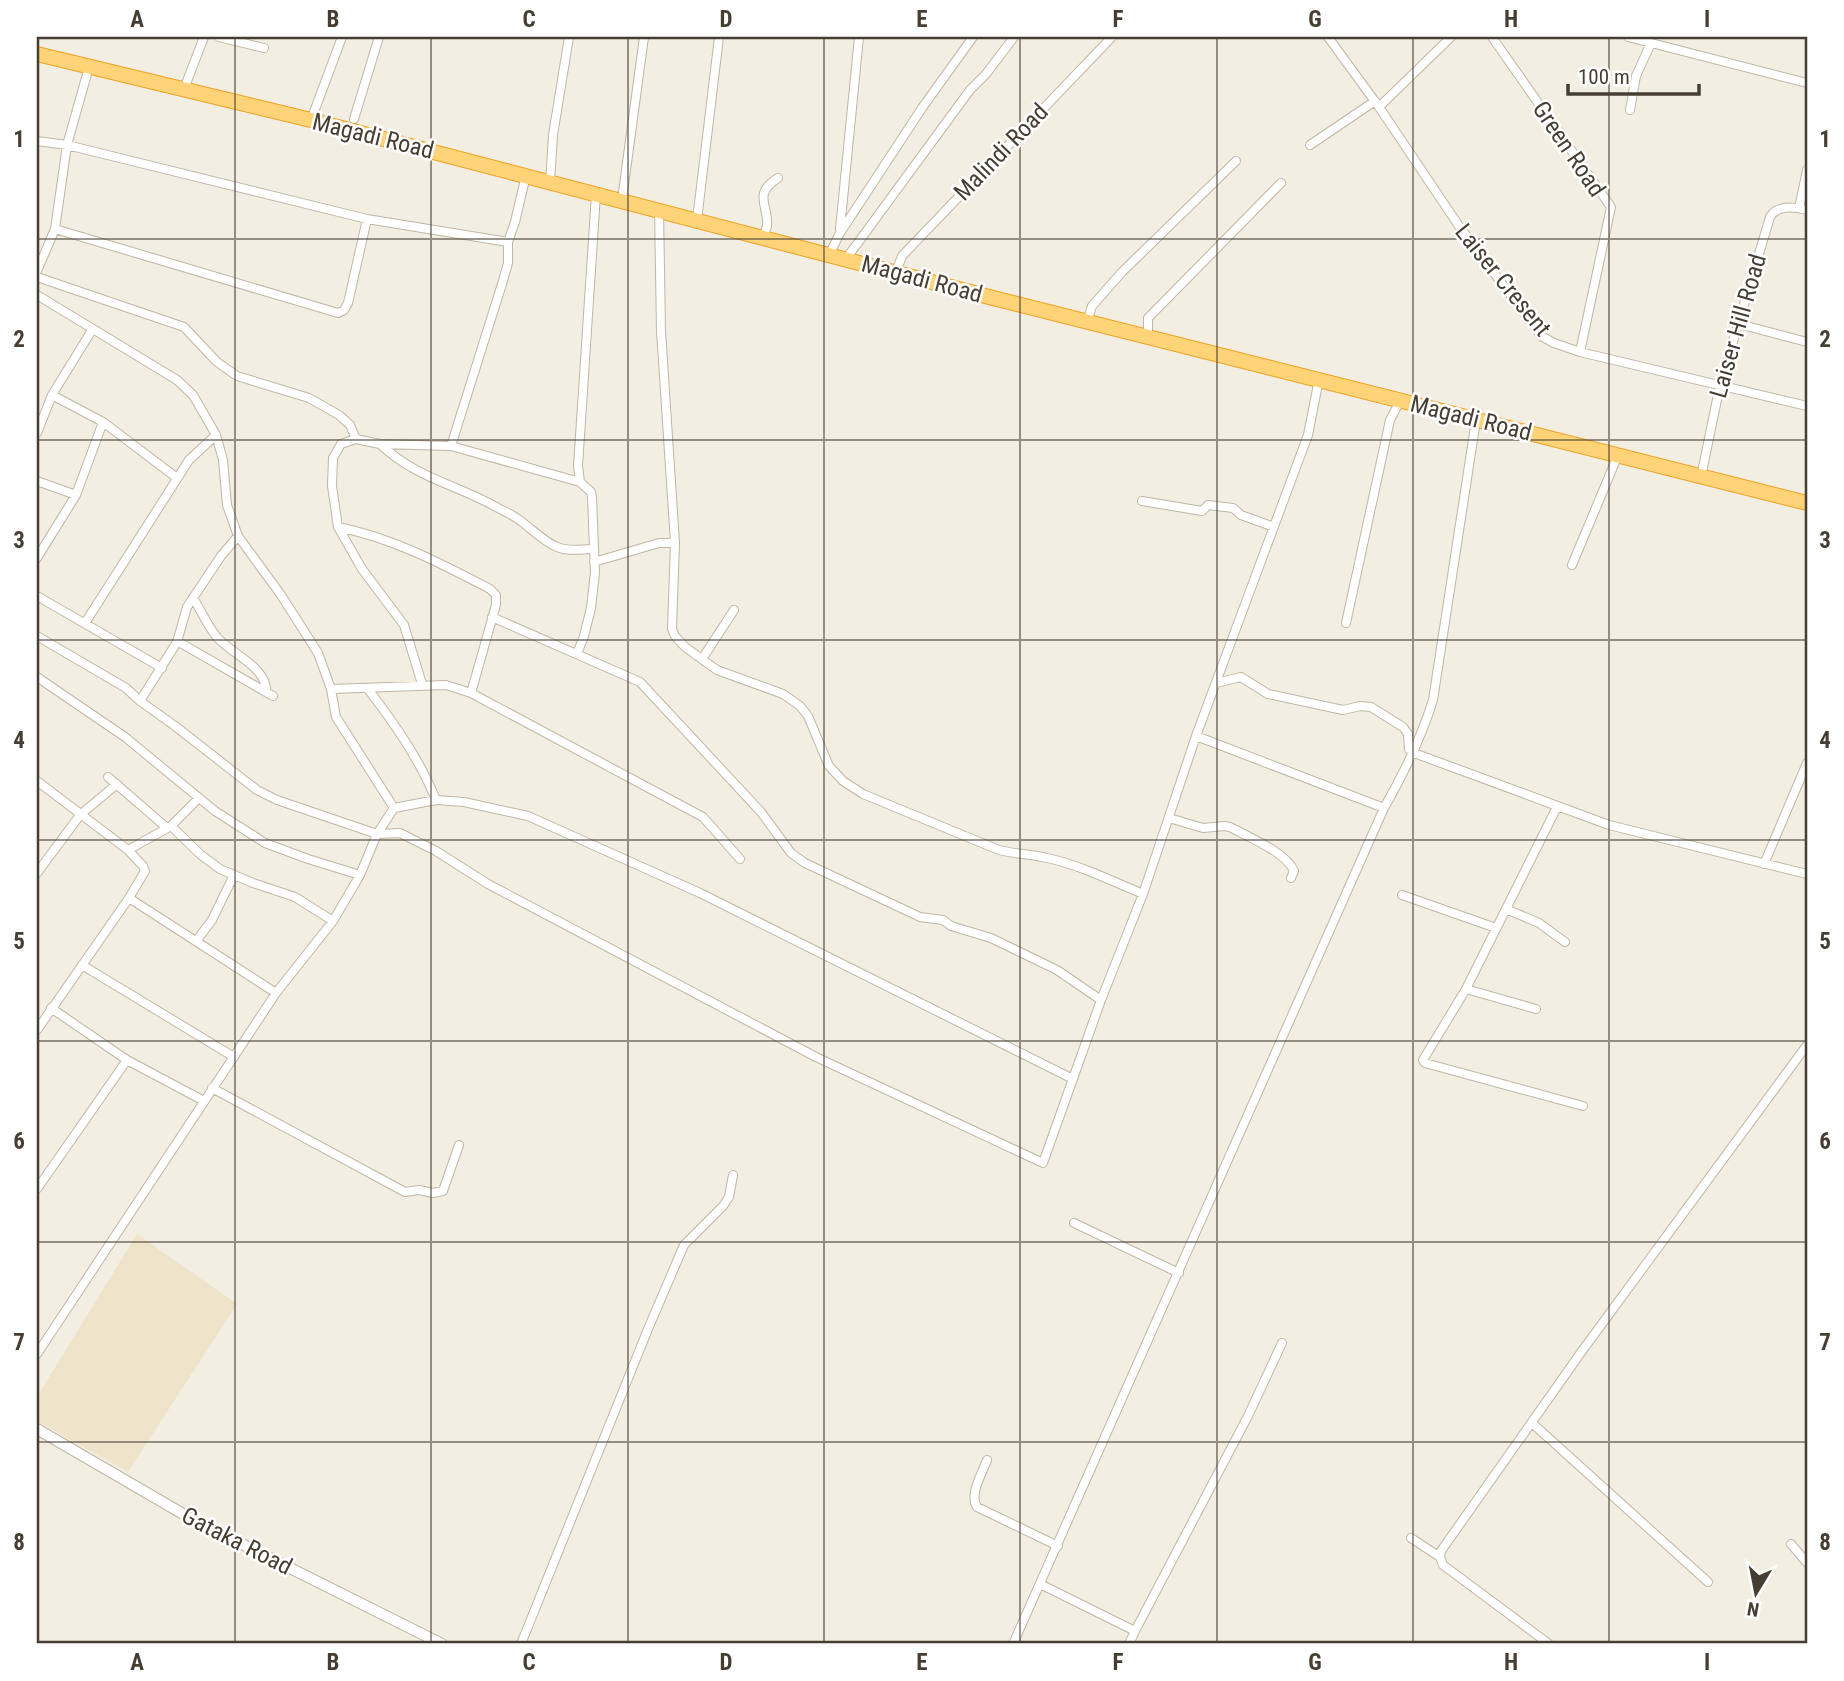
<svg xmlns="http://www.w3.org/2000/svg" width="1844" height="1681" viewBox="0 0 1844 1681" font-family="'Roboto Condensed',sans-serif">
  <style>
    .education { fill: #efe4ca }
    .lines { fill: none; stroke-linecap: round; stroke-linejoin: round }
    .minor-casing { stroke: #c0b6a4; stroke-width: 10 }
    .tertiary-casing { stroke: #c0b6a4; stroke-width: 12 }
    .trunk-casing { stroke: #efa021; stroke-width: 16 }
    .minor { stroke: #fff; stroke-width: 8 }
    .tertiary { stroke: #fff; stroke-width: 10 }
    .trunk { stroke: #ffd479; stroke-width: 14 }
    .grid { fill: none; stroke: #463e32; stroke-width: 2; stroke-opacity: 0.55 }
    .labels { text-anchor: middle; stroke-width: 5; stroke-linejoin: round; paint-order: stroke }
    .street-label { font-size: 24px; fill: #463e32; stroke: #fff }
    .neatline { fill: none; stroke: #463e32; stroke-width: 2.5 }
    .grid-label { font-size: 23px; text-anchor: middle; font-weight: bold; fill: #463e32 }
  </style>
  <rect width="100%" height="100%" fill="#f3eee2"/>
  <!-- education -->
  <path class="education" d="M137,1234L237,1304L128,1472L37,1421V1397Z"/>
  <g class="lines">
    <defs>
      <path id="minor" d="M219,37L264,48
        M1328,37L1379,107L1459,226L1541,336L1554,343L1580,352L1807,406
        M1492,37L1611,207L1580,352
        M1628,37L1807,83
        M184,89L204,37
        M1379,107L1451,37
        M1630,110L1636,76L1651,43
        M354,119L379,37
        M311,120L342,37
        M37,141L67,145L367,219L508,242
        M1310,145L1375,101
        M550,182L553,135L569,37
        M622,200L644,37
        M1799,208L1807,170
        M659,209L661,331L675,543L672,629L675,636L685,647L717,670L783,694L800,706L808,716L829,766L843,781L863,794L999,850C1015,854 1030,854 1047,858C1080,865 1112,881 1143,894
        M697,220L719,37
        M55,229L338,313L344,310L348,303L367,219
        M840,229L859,37
        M763,238C764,234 766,230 767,226C769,206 752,194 778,178
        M830,253L840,233L922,108L973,37
        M846,259L970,90L986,74L1014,37
        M37,271L55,229L67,145L89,67
        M896,272L902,256L1112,37
        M37,277L184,327L217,362L237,376L309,398L339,415L350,425L356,439
        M37,295L177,380L193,395L216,435L223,460L227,505L238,536L281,595L318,653L331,689L336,717L394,808
        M1087,322L1092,306L1122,272L1236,161
        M1739,324L1807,342
        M1148,337V318L1281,183
        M52,395L103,422L177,478
        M37,433L52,395L92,330
        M380,444C417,479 456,484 498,508C506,512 515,516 522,522C533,530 543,541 557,547C568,552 582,549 594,549
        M451,446L502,284L508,263V242L515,222L526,175
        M1701,477L1720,385L1770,217C1777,205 1795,207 1807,210
        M37,481L76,495
        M580,482L578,466L596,194
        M1142,501L1202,511L1208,505L1233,508L1241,515L1274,527
        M338,527C393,538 442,564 490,589L496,595V605L471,693
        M37,558L76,495L103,422
        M594,562L659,543H675
        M1572,565L1618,455
        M37,596L162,668
        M193,598C201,610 207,625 216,636C229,653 268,667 266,692
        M492,617L640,682L761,812L791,853L805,863L920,917L943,920L951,926L991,938L1057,970L1101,1000
        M85,623L189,460L216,435
        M1346,623L1390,420L1400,401
        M37,636L126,688L140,701L175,726L257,790L277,800L377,834L400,833L436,851L488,884L816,1057L1043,1163L1101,1000L1143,894L1196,736L1308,435L1319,379
        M177,641L273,696
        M702,659L734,610
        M37,677L125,737L215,811L265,843L308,859L360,875
        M1216,683L1241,677L1268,694L1343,710L1360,706L1371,707L1403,727L1408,734L1409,749
        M422,684L404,625L362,569L338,527L332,486L333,458L341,444L356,439L380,444L451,446L580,482L591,492L592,497L595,572L591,608L584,636L577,654
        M331,689L446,685L471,693L703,817L740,859
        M368,689C394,723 420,760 436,800
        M140,701L177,642L187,607L221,556L238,536
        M1196,736L1384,808
        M1414,753L1609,825L1807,874
        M108,777L167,828
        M37,781L128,850L143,866L145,871L129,898L37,1030
        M1557,807L1466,989L1423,1060L1425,1063L1583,1106
        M1169,818L1203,828L1224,826L1230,827C1247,836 1287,853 1294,871L1291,878
        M171,826L201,855L220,869L253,883L295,897L333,921
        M128,850L171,826L199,798
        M1764,864L1807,763
        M37,873L80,815L117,784
        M1402,895L1496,928
        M129,898L276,993
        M1506,909L1539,923L1565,942
        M197,940L212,920L234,875
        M82,965L234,1057
        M1466,989L1536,1009
        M51,1008L127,1060L204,1101
        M212,1088L405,1192L419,1190L433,1193L443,1191L459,1145
        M37,1189L127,1060
        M1074,1223L1179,1273
        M37,1354L276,993L333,921L360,875L377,834L394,808L436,800L464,802L528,816L700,893L1073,1079
        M1532,1423L1708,1582
        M987,1460C982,1474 969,1494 977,1507L1058,1546
        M1411,1538L1440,1557
        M1791,1544L1807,1563
        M1040,1584L1135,1631L1129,1644
        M1135,1631L1248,1416L1282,1343
        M521,1644L648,1329L684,1245L723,1206L729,1197L733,1175
        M1013,1644L1384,808C1404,773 1421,739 1433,700L1476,420
        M1549,1644L1443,1565L1440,1557L1441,1551L1582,1351L1807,1045"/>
      <path id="tertiary" d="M37,1429L190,1518L442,1644"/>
      <path id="trunk" d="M37,54L311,120L993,298L1807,503"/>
    </defs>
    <!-- minor casing -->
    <use href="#minor" class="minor-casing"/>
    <!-- tertiary casing -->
    <use href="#tertiary" class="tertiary-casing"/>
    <!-- trunk casing -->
    <use href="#trunk" class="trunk-casing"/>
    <!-- minor -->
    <use href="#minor" class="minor"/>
    <!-- tertiary -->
    <use href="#tertiary" class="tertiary"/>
    <!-- trunk -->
    <use href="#trunk" class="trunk"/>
  </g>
  <!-- grid -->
  <path class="grid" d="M235,37V1644M431,37V1644M628,37V1644M824,37V1644M1020,37V1644M1217,37V1644M1413,37V1644M1609,37V1644M37,239H1807M37,440H1807M37,640H1807M37,840H1807M37,1041H1807M37,1242H1807M37,1442H1807"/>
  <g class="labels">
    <!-- street labels -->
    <g class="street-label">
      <text transform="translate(373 136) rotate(14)" y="8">Magadi Road</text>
      <text transform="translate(1569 149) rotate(56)" y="8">Green Road</text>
      <text transform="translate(1001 152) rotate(-46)" y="8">Malindi Road</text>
      <text transform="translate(922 279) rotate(15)" y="8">Magadi Road</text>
      <text transform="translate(1503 280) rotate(51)" y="8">Laiser Cresent</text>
      <text transform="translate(1738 326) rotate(-74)" y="8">Laiser Hill Road</text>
      <text transform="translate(1471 418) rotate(14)" y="8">Magadi Road</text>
      <text transform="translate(237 1541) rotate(27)" y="8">Gataka Road</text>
    </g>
  </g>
  <!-- border -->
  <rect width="1844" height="1681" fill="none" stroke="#ffffff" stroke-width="77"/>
  <!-- north arrow -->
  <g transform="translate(1756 1593) rotate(190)" stroke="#ffffff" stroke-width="5" paint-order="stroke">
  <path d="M0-5L12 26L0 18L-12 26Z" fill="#463e32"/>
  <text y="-10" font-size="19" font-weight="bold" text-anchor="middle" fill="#463e32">N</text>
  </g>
  <!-- scale -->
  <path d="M1568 84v10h131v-10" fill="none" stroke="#463e32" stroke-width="3.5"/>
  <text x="1578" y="84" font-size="21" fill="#463e32" stroke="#ffffff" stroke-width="5" paint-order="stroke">100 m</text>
  <rect x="38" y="38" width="1768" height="1604" class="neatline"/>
  <g class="grid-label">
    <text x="137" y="27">A</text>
    <text x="333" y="27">B</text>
    <text x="529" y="27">C</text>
    <text x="726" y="27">D</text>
    <text x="922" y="27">E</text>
    <text x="1118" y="27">F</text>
    <text x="1315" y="27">G</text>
    <text x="1511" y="27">H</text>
    <text x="1707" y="27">I</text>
    <text x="19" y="147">1</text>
    <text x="1825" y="147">1</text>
    <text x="19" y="347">2</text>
    <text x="1825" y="347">2</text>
    <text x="19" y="548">3</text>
    <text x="1825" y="548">3</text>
    <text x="19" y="748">4</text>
    <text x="1825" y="748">4</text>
    <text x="19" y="949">5</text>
    <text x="1825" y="949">5</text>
    <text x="19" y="1149">6</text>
    <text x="1825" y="1149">6</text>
    <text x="19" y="1350">7</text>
    <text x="1825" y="1350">7</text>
    <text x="19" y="1550">8</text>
    <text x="1825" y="1550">8</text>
    <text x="137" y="1670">A</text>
    <text x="333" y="1670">B</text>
    <text x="529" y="1670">C</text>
    <text x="726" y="1670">D</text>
    <text x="922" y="1670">E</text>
    <text x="1118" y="1670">F</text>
    <text x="1315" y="1670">G</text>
    <text x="1511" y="1670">H</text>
    <text x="1707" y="1670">I</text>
  </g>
</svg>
